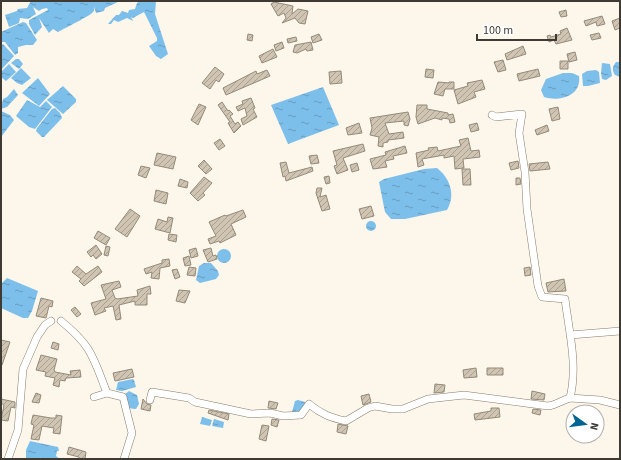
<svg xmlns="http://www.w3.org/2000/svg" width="621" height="460" viewBox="0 0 621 460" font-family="'Source Sans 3',sans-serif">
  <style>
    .water { fill: url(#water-ripples) }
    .building { fill: url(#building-hatch); stroke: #958a79 }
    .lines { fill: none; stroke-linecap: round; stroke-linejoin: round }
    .minor-casing { stroke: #867c6b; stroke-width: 8 }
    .minor { stroke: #fff; stroke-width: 7 }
  </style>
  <defs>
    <pattern id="water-ripples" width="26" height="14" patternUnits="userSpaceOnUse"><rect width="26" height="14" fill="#7dbfeb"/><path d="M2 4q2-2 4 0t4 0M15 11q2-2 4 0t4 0" fill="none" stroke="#689cbf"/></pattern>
    <pattern id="building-hatch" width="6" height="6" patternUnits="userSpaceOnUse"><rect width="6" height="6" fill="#d0c4b2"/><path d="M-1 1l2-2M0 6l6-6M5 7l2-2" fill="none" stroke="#aaa091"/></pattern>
  </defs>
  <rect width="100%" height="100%" fill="#fdf6eb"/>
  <!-- water -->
  <path class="water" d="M31,1H120L105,8L104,11L96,13L93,3C94,5 95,10 93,12C92,15 63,29 58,32L53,29L49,33L39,18L42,27L35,35L29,24V20L48,10L47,8L42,9L39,11L33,7L36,14L28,19L20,18L19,23L9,27L5,15L17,11L18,9L27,8Z
    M140,1H156L155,14L168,54L161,59L156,56L149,46L157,41V38L144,12L133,18L131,17L133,21L127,18L118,22L114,20L111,24H108L116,15H119L122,11L128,13L129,10L135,9L137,3Z
    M23,22L26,23L37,40L33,45H26L18,47V53L15,55L5,42H1V32Z
    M3,44L14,56L1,70V46Z
    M16,59H19L23,64L19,69L11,63Z
    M616,62H620V77L615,75C612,70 612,67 616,62Z
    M602,63L610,64L612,76L606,80L602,79L601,73Z
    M9,64L16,72L6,81L1,77V72Z
    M21,68L31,78L22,85L17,83L11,78Z
    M596,70L599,72L600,83L588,86H583L582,74L587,71Z
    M563,73H572L579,76C582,96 559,102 544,97L541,90L546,79Z
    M38,78L50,94L39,106L22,93Z
    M63,86L76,99V102L63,114L47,100Z
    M323,87L339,125L288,144L271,105Z
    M14,89L18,95L7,107L1,109L3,99L7,97Z
    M27,100L40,107L46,101L52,107L35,129L29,127L16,116Z
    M55,108L60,113L62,118L44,137H42L36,131L37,128L52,109Z
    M1,111L10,115L14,120L1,137Z
    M437,168C450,178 456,195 447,210L405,219H391L385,212L379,182L384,179L424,169Z
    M366 226a5 5 0 1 1 10 0a5 5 0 1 1-10 0Z
    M217 256a7 7 0 1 1 14 0a7 7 0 1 1-14 0Z
    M204,263H211L218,271L219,275L216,279L200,283L196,280L199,266Z
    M7,278L38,291L32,311L28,318H23L1,308V284Z
    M133,379L134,380L136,387L122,391L116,390L118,382Z
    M129,391L137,395L139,404L136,409L127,408L125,394Z
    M298,400L305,402L303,412H292L295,401Z
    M202,417L212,420L210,426L200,424Z
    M214,419L224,422L223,428L212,426Z
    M30,441L58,447L59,451H57L56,456L60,459H26V450Z"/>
  <!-- building -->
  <path class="building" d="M274,2L293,6L292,14L298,9L308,11L305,24L299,23L295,18L282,23L286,18L284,13L278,16L271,4Z
    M566,10L567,16L561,17L559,12Z
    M602,16L605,24L597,26L596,22L586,26L584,21Z
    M620,18V28L615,30L612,21Z
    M567,28L572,40L556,44L554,40L549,42L547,36L550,35L551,37L561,34L560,31Z
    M599,33L601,38L592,40L590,35Z
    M248,34L253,35L252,41L247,40Z
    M319,34L322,40L313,43L311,37Z
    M296,37L297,41L288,43L287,39Z
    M282,42L284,48L276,51L274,45Z
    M311,42L313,50L307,51L306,49L297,53L293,52L295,45Z
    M523,46L526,54L507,60L505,54Z
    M273,49L277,57L262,63L259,56Z
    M575,52L577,60L569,62L567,54Z
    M503,60L506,70L498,72L494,62Z
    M560,61H568V69H560Z
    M215,67L224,74L219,82L216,80L210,89L202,83Z
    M426,69L434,70L433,78L425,77Z
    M538,69L540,76L519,81L517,74Z
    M267,70L270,76L226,95L223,88L256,71L257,74Z
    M341,71L342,83L330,84L329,72Z
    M482,80L485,89L474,92L476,97L458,104L454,90L468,86L467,83Z
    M438,82L449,83V82H454V89H445L443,96L434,94Z
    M251,98L255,108L253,109L257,117L243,125L241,119L247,116L245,108L238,111L236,107L243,104L242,101Z
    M222,102L228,111L229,110L233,114L230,116L235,124L238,122L241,126L234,133L228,123L230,122L218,105Z
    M199,104L206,107L198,125L191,120Z
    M417,105H427V109L448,113V115L453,114L455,122L450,123L449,119L442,118V120L435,118L418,124L416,117Z
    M558,107L560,119L552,121L549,109Z
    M408,112L410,119L408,126L404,125V121L385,123L389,134L403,132L404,138L388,140V142L383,143V147L378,146L379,137L370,135L372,128L370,118Z
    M359,123L362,133L348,135L346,128Z
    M477,123L479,130L471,132L469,125Z
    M547,125L549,131L537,135L535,130Z
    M468,138L471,151L479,150L480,157L463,159L464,168L455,169L454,156L444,158V155L422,159L424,165L418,167L416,153L429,150L428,148L437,147L438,151L461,146L459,140Z
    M220,139L225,146L219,150L214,143Z
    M363,144L365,151L343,158L348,170L337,174L334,166L337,165L333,151Z
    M405,146L407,153L393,156L394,159L385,161L387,167L373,169L370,159L386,155L385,152Z
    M157,153L176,157L173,169L154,165Z
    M317,155L319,163L311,164L309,156Z
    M204,160L212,169L206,174L198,166Z
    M518,161L519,168L511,170L509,163Z
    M286,162L289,173L312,167L313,171L286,181L285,176L283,177L280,163Z
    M548,162L550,169L530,171L529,164Z
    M357,163L359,170L352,172L350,165Z
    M141,166L150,168L146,178L138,175Z
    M462,169H470L471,185H463Z
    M329,176L330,183L326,184L324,177Z
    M204,177L212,183L203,193L205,195L198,201L190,193Z
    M516,178H520L521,184L516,185Z
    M180,179L188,182L187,188L178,186Z
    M317,188H322L320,197L326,195L330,209L322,211L316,193Z
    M156,190L168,193L166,204L154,201Z
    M371,206L374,216L362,219L359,209Z
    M130,209L140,216L127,237L115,229Z
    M243,210L246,217L231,224L236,235L220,243L219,241L210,244L208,239L216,236L209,222L225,215L226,216Z
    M168,217L173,218L170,233L155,229L158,219L167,222Z
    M98,231L110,238L106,245L94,238Z
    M169,234L177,235L176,242L168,240Z
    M96,245L102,254L96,259L93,255L91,257L87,252Z
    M106,246L110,247L108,256L104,255Z
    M196,248L198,256L191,258L189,250Z
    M211,248L213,256L216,255L217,259L208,262L203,250Z
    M189,256L191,265L185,266L183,258Z
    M169,259L170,266L160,268L159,279L151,278L152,272L146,274L144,269L162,263V260Z
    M77,266L86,274L98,266L102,272L84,286L79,281L81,279L72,272Z
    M189,267L196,268L195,276L187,275Z
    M530,267L531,275L525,276L524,268Z
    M177,269L180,277L175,279L172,270Z
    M564,279L566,291L548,292L546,283Z
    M119,281L121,287L112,290L115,298L117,299L138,296L137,290L150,286L151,294H147V305H135V301L119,305L121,319L116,320L113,306L104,308L106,311L95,315L91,303L106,299L101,285Z
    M179,290L190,291L185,303L176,301Z
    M41,298L53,301L52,307L49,306L46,318L36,316Z
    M75,307L81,314L77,317L71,310Z
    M1,340L10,342L2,365H1Z
    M53,342L59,344L58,350L51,348Z
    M41,355L57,359L54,370L55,372L71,375L70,371L80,370L81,377L66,378L65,381L60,380L59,387L53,385L55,378L45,376L46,372L36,370Z
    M476,368L477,377L464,378L463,370Z
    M487,368H503V375H487Z
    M132,369L134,377L115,381L113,373Z
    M435,384L445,385L444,392L434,393Z
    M532,391L545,394L544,400L531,399Z
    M36,393L41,395L39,403L32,402Z
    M369,394L371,402L363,405L361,396Z
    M1,399L15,402V408L11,407L8,421L1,420L4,405L1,403Z
    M143,399L147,404L151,405L150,411L141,409Z
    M269,401L278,403L276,409L268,408Z
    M491,408H499L500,417L475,420L474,414L491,411Z
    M533,409L541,410L540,415L532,413Z
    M209,410L229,414L228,420L208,413Z
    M33,415L51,418H56V415L62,416L60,434L53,433L54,428L42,426L39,440L31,439L34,425L31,424Z
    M272,419L279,420L277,427L271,425Z
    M338,424L348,426L346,434L337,432Z
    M262,425L269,426L266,441L259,439Z
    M69,447L86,452L85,459H79V457L67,454Z"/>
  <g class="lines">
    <defs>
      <path id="minor" d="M492,115L496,117L522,114L519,133L525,172L527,209L538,286L542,297L565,299C569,332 578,365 570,398L600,400L620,405
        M61,321C92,346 93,357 107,393
        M570,335L620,331
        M94,397L107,393L123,397L132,433L124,459
        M150,400L152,392L189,398L195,402L251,414L270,413L283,416L301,415L309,404C321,414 331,418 346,421L368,408L375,406L392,409H403L428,399L464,395L548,406C557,405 562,400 570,398
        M8,459L18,430L23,369L37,337L45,325L51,321"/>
    </defs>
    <!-- minor casing -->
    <use href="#minor" class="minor-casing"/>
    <!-- minor -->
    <use href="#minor" class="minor"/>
  </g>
  <!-- border -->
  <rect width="621" height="460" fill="none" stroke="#3f3a33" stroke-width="4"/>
  <!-- north arrow -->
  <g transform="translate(585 424) rotate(104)"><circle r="19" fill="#ffffff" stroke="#b2b0ad"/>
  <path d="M0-3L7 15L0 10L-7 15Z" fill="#006593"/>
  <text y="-6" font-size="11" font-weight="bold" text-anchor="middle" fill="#3f3a33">N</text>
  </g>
  <!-- scale -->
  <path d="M477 34v6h79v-6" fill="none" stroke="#3f3a33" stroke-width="2"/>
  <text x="483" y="34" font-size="12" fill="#3f3a33" stroke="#ffffff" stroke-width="3" paint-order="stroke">100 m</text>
</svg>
